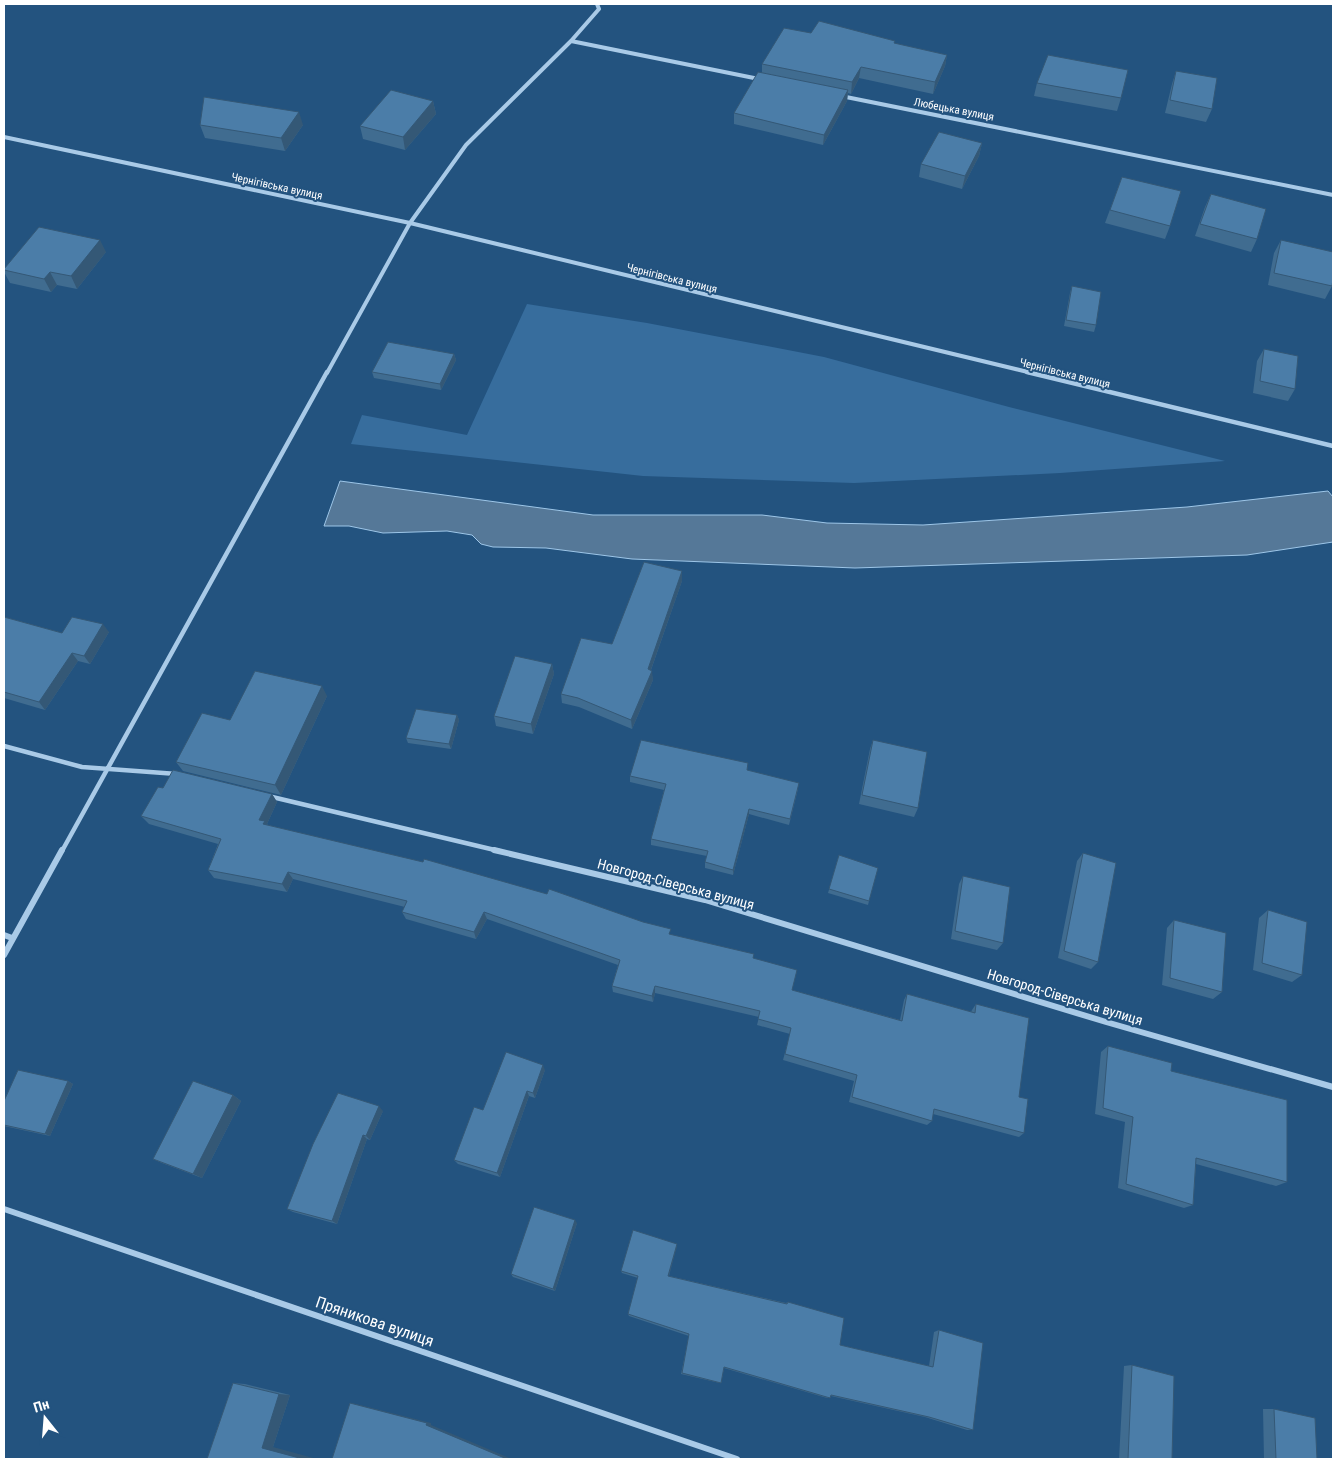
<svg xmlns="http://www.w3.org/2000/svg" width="1337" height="1463" viewBox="0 0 1337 1463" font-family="'Roboto Condensed',sans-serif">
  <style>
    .green { fill: #376d9d }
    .water { fill: #557898; stroke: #9dc6e8 }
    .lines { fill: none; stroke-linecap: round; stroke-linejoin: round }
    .street-far2 { stroke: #a9cae7; stroke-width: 4 }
    .street-far1 { stroke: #a9cae7; stroke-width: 4.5 }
    .street { stroke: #a9cae7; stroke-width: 6 }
    .wall { fill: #406c90 }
    .shaded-wall { fill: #345876 }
    .building { fill: #4b7da8; stroke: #345876 }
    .labels { text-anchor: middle; stroke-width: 4; stroke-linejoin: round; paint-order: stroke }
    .far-street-label { font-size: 11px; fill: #fff; stroke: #23537f }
    .street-label { font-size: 14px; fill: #fff; stroke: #23537f }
    .near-street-label { font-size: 16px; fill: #fff; stroke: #23537f }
  </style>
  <rect width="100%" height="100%" fill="#23537f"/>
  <!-- green -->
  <path class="green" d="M527,304L647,323L824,357L1009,407L1225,461L1060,473L854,483L643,476L351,444L362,415L467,435Z"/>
  <!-- water -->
  <path class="water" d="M340,481L593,515H762L827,523L923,525L1187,507L1328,491L1333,497V542L1247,555L855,568L632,559L546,548L493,547L481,544L472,535L447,531L383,533L349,526H324Z"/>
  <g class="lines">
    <!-- street-far2 -->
    <path class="street-far2" d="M571,41L759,79
      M841,96L1333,195
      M4,137L410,223L1032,373
      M327,373L410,223L466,145L571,41L599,9L597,4"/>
    <!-- street-far1 -->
    <path class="street-far1" d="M1027,372L1333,446
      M4,746L82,767L177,774
      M268,796L499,851
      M62,851L327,372"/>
    <!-- street -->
    <path class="street" d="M494,850L705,900L1106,1022L1333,1087
      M4,935L12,938
      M4,955L62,850
      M4,1209L737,1459"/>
  </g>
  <!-- wall -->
  <path class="wall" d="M811,33L895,44L947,55L945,66L933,94L859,78L851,94L848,93L847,101L823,145L734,124V113L762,73V64Z
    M1176,71L1212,109L1206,122L1165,113L1172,84Z
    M1037,83L1121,98L1117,111L1034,96Z
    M433,101L436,114L405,150L363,139L360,126Z
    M200,125H303L285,151L205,138Z
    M982,143L979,156L962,189L919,177L921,164Z
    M1122,177L1170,226L1165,239L1105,223Z
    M1211,194L1257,239L1251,252L1195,236L1205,207Z
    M1281,240L1332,286L1325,299L1268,285L1274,253Z
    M106,252L77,289L57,285L51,292L10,283L4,272V269Z
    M1072,286L1096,325L1094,332L1064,326L1070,293Z
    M1264,349L1295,389L1288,401L1253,393L1257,361Z
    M454,354L456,360L441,390L374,378L372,372Z
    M682,571V581L651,670L653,680L632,729L579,707L562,703L561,694L612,644Z
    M4,617L62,633L109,632L90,664L78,661L45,710L4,698Z
    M552,664L554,674L533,734L496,726L494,716Z
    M327,696L281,795L183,771L176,762L230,720Z
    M457,715L459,720L451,749L408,743L406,738Z
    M873,740L918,808L914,817L859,804L870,749Z
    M748,770L798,789L789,825L749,814L733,875L705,868V862L707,856L651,845V839L664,790L630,782V776Z
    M163,788L272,794L277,802L267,824L268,825L671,935L753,958L792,990L900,1020L904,1000L907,994L971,1012L972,1010L976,1004L1019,1097L1024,1133L1019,1137L933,1114L932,1121L927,1125L849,1102L854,1081L783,1060L790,1034L757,1025L759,1017L655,993L653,1002L613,992L612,986L618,965L487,919L476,939L406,919L402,912L405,907L293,879L287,892L214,878L208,870L218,844L149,824L141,816Z
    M1083,853L1098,962L1091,969L1058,958L1077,861Z
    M839,855L869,901L868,905L828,893Z
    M963,876L1003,943L997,950L951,939L959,884Z
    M1268,910L1302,975L1292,982L1253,970L1259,918Z
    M1174,920L1222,992L1213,999L1162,985L1167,928Z
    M1108,1046L1171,1071L1287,1182L1276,1186L1196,1164L1193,1205L1184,1208L1118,1188L1125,1122L1095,1114L1101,1052Z
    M545,1070L535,1098L529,1096L500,1177L458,1164L454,1160L483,1110Z
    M68,1081L73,1084L50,1136L4,1126V1101Z
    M233,1095L241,1101L202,1178L162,1163L153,1159Z
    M383,1111L370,1140L367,1139L337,1224L293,1212L287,1209Z
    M577,1223L555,1291L513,1277L511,1274Z
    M677,1244L669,1276L786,1303L788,1302L840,1345L929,1366L934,1332L939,1330L973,1430H967L925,1417L831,1396L830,1398H827L724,1368L721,1383H720L681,1374L689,1336L629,1316L628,1314L638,1278L622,1273L621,1271Z
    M1132,1365L1172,1459H1119L1124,1366Z
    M233,1383L245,1384L290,1395L273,1447L207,1459Z
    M1263,1409H1274L1317,1459H1264Z"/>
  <!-- shaded-wall -->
  <path class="shaded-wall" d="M947,55L945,66L933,94L935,82Z
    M861,67L859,78L851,94L852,82Z
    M848,90L847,101L823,145L824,135Z
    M433,101L436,114L405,150L403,137Z
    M299,112L303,125L285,151L281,138Z
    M982,143L979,156L962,189L965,176Z
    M100,240L106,252L77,289L71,276Z
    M50,272L57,285L51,292L44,279Z
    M454,354L456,360L441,390L440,384Z
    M682,571V581L648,678V669Z
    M103,624L109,632L90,664L84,656Z
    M72,653L78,661L45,710L39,702Z
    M552,664L554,674L533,734L531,724Z
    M652,671L653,680L632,729L631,720Z
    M322,686L327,696L281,795L275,785Z
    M457,715L459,720L451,749L449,744Z
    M272,794L277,802L267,824L270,829L269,832L259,820Z
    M749,809V814L733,875V870Z
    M288,872L293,879L287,892L282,884Z
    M484,912L487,919L476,939L474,932Z
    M655,986V993L653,1002L652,996Z
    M543,1065L545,1070L535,1098L533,1093Z
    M68,1081L73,1084L50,1136L45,1134Z
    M527,1091L529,1096L500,1177L497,1173Z
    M233,1095L241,1101L202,1178L193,1174Z
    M379,1106L383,1111L370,1140L366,1136Z
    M363,1135L367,1139L337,1224L332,1221Z
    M575,1220L577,1223L555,1291L553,1289Z
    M677,1244V1247L668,1278V1276Z
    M279,1394L290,1395L273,1447L317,1459H303L262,1448Z
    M350,1403L356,1404L431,1423V1425L512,1459H507Z"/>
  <!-- building -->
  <path class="building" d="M819,21L895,41L894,43L947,55L935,82L861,67L852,82L762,64L784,28L811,33Z
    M1048,55L1128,70L1121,98L1037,83Z
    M1176,71L1217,78L1212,109L1170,100Z
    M758,72L848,90L824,135L734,113Z
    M391,90L433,101L403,137L360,126Z
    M204,97L299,112L281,138L200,125Z
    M939,132L982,143L965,176L921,164Z
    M1122,177L1181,191L1170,226L1110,210Z
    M1211,194L1266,209L1257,239L1200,224Z
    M39,227L100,240L71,276L50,272L44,279L4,270V269Z
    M1281,240L1333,252V279L1332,286L1274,273Z
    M1072,286L1101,292L1096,325L1066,320Z
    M388,342L454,354L440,384L372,372Z
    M1264,349L1298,356L1295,389L1260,381Z
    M644,562L682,571L648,669L652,671L631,720L578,698L561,694L581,638L612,644Z
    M4,617L62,633L72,617L103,624L84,656L72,653L39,702L4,692Z
    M515,656L552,664L531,724L494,716Z
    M255,671L322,686L275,785L176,762L202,713L230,720Z
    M416,709L457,715L449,744L406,738Z
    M641,740L748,763L747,770L799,783L790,819L749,809L733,870L705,862L708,851L651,839L666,784L630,776Z
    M873,740L927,752L918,808L862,795Z
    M173,770L272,794L259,820L265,821L263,824L423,862L424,859L547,894L549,889L643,922L671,929L669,934L754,954L753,958L797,970L792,990L902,1021L907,994L975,1013L976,1004L1029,1018L1019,1097L1028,1099L1024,1133L934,1109L932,1121L852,1097L857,1075L785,1054L791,1028L758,1019L760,1011L655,986L652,996L612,986L620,960L484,912L474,932L402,912L407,901L288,872L282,884L208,870L221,839L141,816L158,787L163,788Z
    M1083,853L1116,863L1098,962L1064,951Z
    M839,855L878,868L869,901L829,889Z
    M963,876L1010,887L1003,943L955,931Z
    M1268,910L1307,922L1302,975L1262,963Z
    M1174,920L1226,933L1222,992L1170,978Z
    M1108,1046L1172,1063L1171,1071L1287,1100V1182L1196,1158L1193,1205L1126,1184L1133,1117L1103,1108Z
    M506,1052L543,1065L533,1093L527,1091L497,1173L454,1160L474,1107L483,1110Z
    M18,1070L68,1081L45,1134L4,1125V1101Z
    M193,1081L233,1095L193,1174L153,1159Z
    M338,1093L379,1106L366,1136L363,1135L332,1221L287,1209L313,1144Z
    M534,1207L575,1220L553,1289L511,1274Z
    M633,1230L677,1244L668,1276L787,1304L788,1302L844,1318L840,1345L933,1367L939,1330L983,1343L973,1430L929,1417L831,1395L830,1398L724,1367L721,1383L682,1373L689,1334L628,1314L638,1276L621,1271Z
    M1132,1365L1174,1376L1172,1459H1128Z
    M233,1383L279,1394L262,1448L303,1459H207Z
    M350,1403L427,1423L426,1425L507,1459H332Z
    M1274,1409L1315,1418L1317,1459H1276Z"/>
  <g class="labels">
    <!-- far-street labels -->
    <g class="far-street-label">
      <text transform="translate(954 109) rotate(11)" y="4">Любецька вулиця</text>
      <text transform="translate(277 186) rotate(12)" y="4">Чернігівська вулиця</text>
      <text transform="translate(672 278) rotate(14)" y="4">Чернігівська вулиця</text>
      <text transform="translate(1065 373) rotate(14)" y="4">Чернігівська вулиця</text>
    </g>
    <!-- street labels -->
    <g class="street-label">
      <text transform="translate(676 884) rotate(15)" y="5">Новгород-Сіверська вулиця</text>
      <text transform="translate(1065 997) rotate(17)" y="5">Новгород-Сіверська вулиця</text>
    </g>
    <!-- near-street labels -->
    <g class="near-street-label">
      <text transform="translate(375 1321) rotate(19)" y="6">Пряникова вулиця</text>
    </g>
  </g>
  <!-- border -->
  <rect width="1337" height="1463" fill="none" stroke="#ffffff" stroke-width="10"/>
  <!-- north arrow -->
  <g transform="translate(45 1418) rotate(343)" stroke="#23537f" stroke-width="4" paint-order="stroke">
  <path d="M0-4L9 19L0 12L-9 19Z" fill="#ffffff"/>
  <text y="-8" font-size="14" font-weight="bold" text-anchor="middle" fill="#ffffff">Пн</text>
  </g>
</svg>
